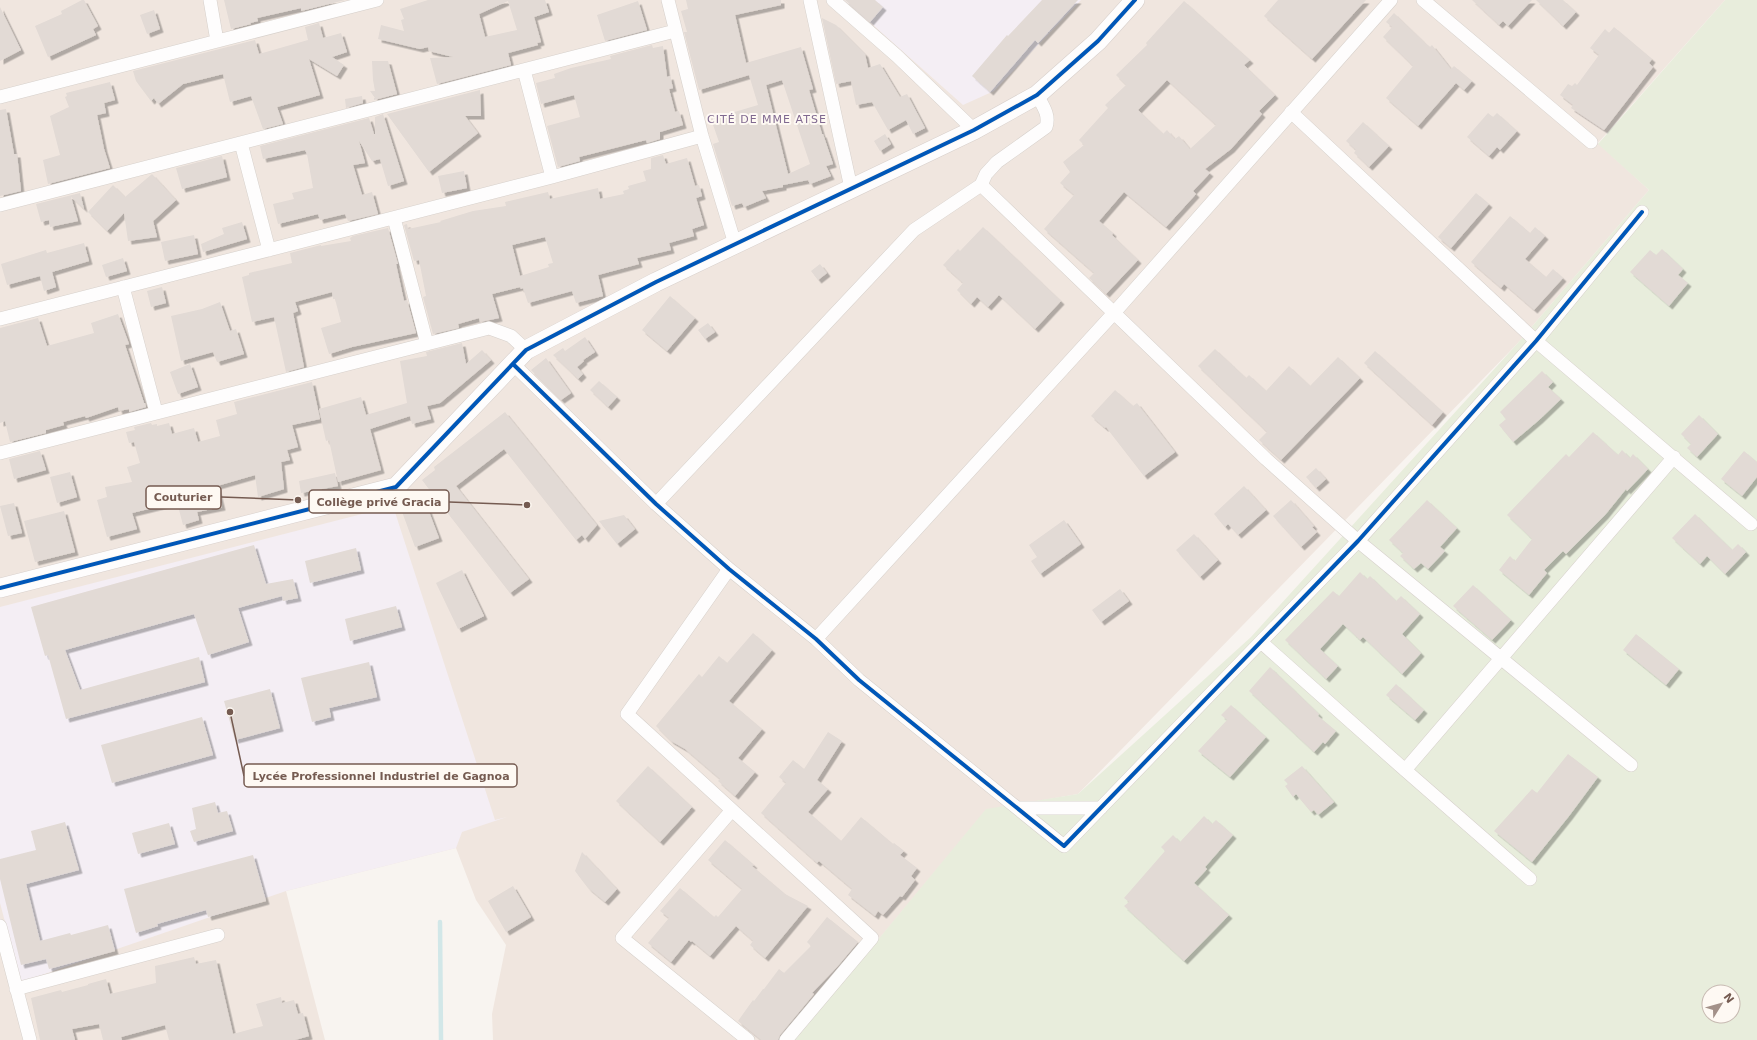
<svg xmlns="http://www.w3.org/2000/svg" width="1757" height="1040" viewBox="0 0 1757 1040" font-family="'DejaVu Sans',sans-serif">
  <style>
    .residential { fill: #f0e6df }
    .education { fill: #f4eef4 }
    .green { fill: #e8eddc; fill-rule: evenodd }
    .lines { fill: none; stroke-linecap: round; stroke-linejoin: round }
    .stream { stroke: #d2e7e8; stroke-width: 4.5 }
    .building { fill: #e2dad5; fill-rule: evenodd; filter: url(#shadow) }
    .street-casing { stroke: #d6d0cb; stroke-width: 14 }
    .secondary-casing { stroke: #d8d0cc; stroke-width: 20 }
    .street { stroke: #fefdfd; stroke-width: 13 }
    .secondary { stroke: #fefdfd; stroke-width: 19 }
    .cycleway-casing { stroke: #fef9f3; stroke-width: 6 }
    .cycleway { stroke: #0057b8; stroke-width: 4 }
    .labels { text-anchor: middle; stroke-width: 4; stroke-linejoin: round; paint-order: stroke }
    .neighbourhood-label { font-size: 11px; letter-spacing: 1px; fill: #806990; stroke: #fef9f3 }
    .leader { fill: none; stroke: #755b51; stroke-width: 1.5 }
    .callout-dot { fill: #755b51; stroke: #fef9f3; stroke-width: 1.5 }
    .callout { fill: #fef9f3; stroke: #755b51; stroke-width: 1.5 }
    .callout-label { font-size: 11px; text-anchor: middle; font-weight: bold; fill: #755b51 }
  </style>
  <defs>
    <filter id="shadow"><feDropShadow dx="3.5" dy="3.5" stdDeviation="0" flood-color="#0004"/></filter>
  </defs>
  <rect width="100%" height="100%" fill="#f8f4f0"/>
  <!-- residential -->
  <path class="residential" d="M0,0H1725L1598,143L1649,190L1517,344L1078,794L986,810L795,1040H493L492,1014L506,945L476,900L456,848L286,891L325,1040H0Z"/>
  <!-- education -->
  <path class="education" d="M845,0H1081L994,91L963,105Z
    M393,506L495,820L507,817L462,832L456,848L286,891L21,982L0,903V607Z"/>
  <!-- green -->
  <path class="green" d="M1725,0H1757V1040H795L986,809L1078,794L1251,637L1517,344L1649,190L1598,144ZM1709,992H1733V1016H1709Z"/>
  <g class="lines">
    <!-- stream -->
    <path class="stream" d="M440,922L441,1040"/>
  </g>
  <!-- building -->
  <path class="building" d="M82,0H84L98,26L93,29L96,35L48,57L35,26L62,14L61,11Z
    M224,0H345L301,11V8L257,18L258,21L250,23L251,24L231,29Z
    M428,0H545L549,12L534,17L541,42L537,43L538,45L508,53L511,65L437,84L430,58L453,57L429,51L428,47L420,49L378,39L381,25L404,31L401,20L404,19L400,9ZM508,1L517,30L485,37L479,14Z
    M686,0H781V5L735,15L746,63L801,47L813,89L809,90L822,134H823L833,164L826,166L831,176L810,184L808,180L783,185V187L762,191L766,198L744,207L742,203L732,206L713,144L719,142L711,119L758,105L749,75L699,90L684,32H687L681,11L688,9ZM782,80L810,164L788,174L766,85Z
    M845,0H875L883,7L870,22Z
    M1042,0H1078L1038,43L1035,40L990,92L972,76L1007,35L1008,36Z
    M1278,0H1366L1312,59L1264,16Z
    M1472,0H1532L1508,26L1503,21L1499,25Z
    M1536,0H1563L1576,12L1563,26Z
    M638,1L647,30L605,41L597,15Z
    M1184,1L1250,60L1244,65L1275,95L1259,111L1262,114L1231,149L1205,169L1210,173L1193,191L1196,194L1166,227L1124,192L1099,221L1113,233L1112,235L1138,260L1106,294L1089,278L1094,273L1044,229L1074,195L1060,183L1070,172L1063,162L1084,145L1079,140L1108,108L1105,105L1126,85L1116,75L1147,45L1146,43ZM1167,80L1216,125L1190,149L1179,136L1175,139L1167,130L1163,134L1138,110Z
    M0,7L21,50L0,61Z
    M154,10L160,29L147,34L140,15Z
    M1394,13L1424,42L1430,47L1432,45L1451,69L1454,66L1472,81L1464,90L1456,83L1418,126L1386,98L1413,66L1383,37L1392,27L1386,22Z
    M822,18L836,25L865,54L868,68L880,64L900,97L907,94L925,128L913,134L906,120L888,130L872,102L856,105L851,81L836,84Z
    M319,23L323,38L341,33L347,52L332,57L344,65L337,76L309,59L320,95L277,107L283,124L263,129L251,96L230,102L223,74L183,84L158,104L154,98L151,101L136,81L133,71L255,40L259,54L308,40L305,27Z
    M1614,27L1652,59L1649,63L1653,67L1604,130L1571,108L1573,105L1560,95L1568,84L1572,86L1575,83L1577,85L1599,55L1590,48L1605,29L1609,33Z
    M652,45L653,48L663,46L667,77L670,76L673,88L669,89L675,112L679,111L683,125L660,132V139L647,143L646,140L579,157L580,161L558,167L547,126L580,117L574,95L541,104L536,83L555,78L554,74L571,68L611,59L610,56Z
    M372,61H388L397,94L374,100V98H375L370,91H375L373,80Z
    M110,82L115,100L104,103L106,113L97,115L104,149L110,168L48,184L43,160L60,155L50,116L69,107L65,97L67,96L66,93Z
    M480,90L481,116H465L478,133L429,172L387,114Z
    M362,96L363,103L346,108L345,99Z
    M6,109L14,154H17L21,191L0,196V110Z
    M1488,113L1493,117L1497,113L1517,131L1500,150L1497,147L1489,156L1467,137Z
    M383,114L404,181L388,186L380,159L372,161L359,141L365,163L353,165L362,195L372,192L378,214L348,221L345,214L320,220L318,214L278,224L273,204L294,199L292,193L313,188L307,154L305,150L263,159L260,146L369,118L374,134H375V117Z
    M1363,122L1389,146L1369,167L1354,153L1356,150L1346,141Z
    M885,134L891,144L880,151L874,141Z
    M663,155L666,164L687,158L695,186L699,185L702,196L696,198L704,225L692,229L694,236L669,243L671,250L637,258L639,264L598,275L603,296L576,303L572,291L528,303L523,288L521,289L520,287L492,294L499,318L480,322L479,318L458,324L459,328L433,334L423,297L426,296L419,260L414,261L404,225L407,224L408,229L441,222L440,221L473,211L506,206L505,202L548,192L550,199L598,188L600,199L624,194L623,191L629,189L628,186L646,181L643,171L651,169V158ZM545,237L553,263L548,264L549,267L520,276L512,245Z
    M222,156L227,177L182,189L176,168Z
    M464,171L467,188L442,193L438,176Z
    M152,174L176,200L153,221L157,237L128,241L124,213L107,231L88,212L113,185L125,197Z
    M80,193L84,209L71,197L78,221L50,227L49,220L41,222L36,204Z
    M1476,193L1489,204L1451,248L1438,237Z
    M1510,216L1530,233L1535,227L1545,236L1525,259L1546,277L1553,269L1563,278L1534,310L1504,284L1501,288L1471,262Z
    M242,222L247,239L203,252L201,244L224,234L222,228Z
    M983,227L1061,301L1035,329L999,295L988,307L977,297L971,304L957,290L963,283L943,265L958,249L960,251Z
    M388,228L398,264H396L404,301L407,300L416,333L352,347L329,354L321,328L341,322L335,299H333L332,292L295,302L298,311L293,313L304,367L286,372L274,317L252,322L242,277L249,275V273L292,263L290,253L321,245V246L351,241L350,238L353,236Z
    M194,235L198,254L165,261L161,242Z
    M84,243L89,261L52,272L56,287L44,291L40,276L7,285L1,264L46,250L47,253Z
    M1662,249L1683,269L1678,275L1688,283L1669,306L1630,272L1650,250L1656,255Z
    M123,258L127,271L106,277L102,265Z
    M820,264L827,273L818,280L811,271Z
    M162,287L166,303L151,307L147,291Z
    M670,296L695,318L667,351L642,330Z
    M220,302L230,331L236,329L244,354L217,362L213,352L181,361L171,316L202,309Z
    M118,314L129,344L125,345L144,403H145L146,407L129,412V409L119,411L118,407L86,418L85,416L63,422L64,425L46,430V433L10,442L5,421L0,423V328L38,318L47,346L94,333L91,323Z
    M708,323L715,332L705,339L698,330Z
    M585,337L595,352L583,360L584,361L577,367L583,374L578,379L553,355L563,348L565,351Z
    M462,343L466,364L482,350L491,360L440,403L427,406L431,419L412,424L410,416L370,429L381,470L338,482L329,440L326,441L319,409L361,397L366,415L407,403L400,361L427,356L426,352Z
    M1215,349L1246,378L1249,375L1266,391L1289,366L1310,386L1338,357L1360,378L1281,460L1259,440L1267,432L1198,366Z
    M1375,351L1443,412L1432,425L1364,363Z
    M546,358L571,393L561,400L531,370Z
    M190,364L198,387L178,394L170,372Z
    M1542,371L1553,382L1548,387L1561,399L1539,420L1513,442L1499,425L1506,419L1500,412Z
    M599,381L617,397L608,407L590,390Z
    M312,382L320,419L292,425L298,447L287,450L290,460L281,462L284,489L258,497L255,475L217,486L222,507L197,512L199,520L183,525L177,502L132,513L137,529L107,537L97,500L107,497L105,487L132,482L127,467L140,463L134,442L129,443L126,432L135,430L134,427L151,423L152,425L157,424V426L169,423L172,434L194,428L198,442L220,436L216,420L237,414L234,402Z
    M1115,390L1133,406L1137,403L1175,452L1144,476L1106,427L1105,428L1091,416Z
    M505,412L597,525L585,539L582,535L576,540L504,449L456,486L529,579L510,593L422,480L435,470L434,467Z
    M1699,415L1718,434L1697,457L1687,448L1691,444L1681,434Z
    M1593,432L1618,455L1622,450L1630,458L1633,454L1648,469L1627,491L1626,489L1605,515L1566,554L1563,551L1544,570L1547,573L1529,595L1499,570L1510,556L1515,561L1532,539L1507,515L1566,454L1569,457Z
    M40,451L46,470L14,479L9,459Z
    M1744,451L1757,462V477L1742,496L1721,479Z
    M1316,468L1326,479L1316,488L1306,477Z
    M70,472L77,497L57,503L50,477Z
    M335,473L338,486L301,493L299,481Z
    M1244,486L1266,510L1238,535L1228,524L1225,527L1214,514Z
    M423,496L439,538L415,547L398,501Z
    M1291,500L1314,526L1312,527L1317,532L1301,547L1273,516Z
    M1427,500L1457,528L1440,547L1445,551L1428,569L1421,563L1414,569L1400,556L1403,553L1389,540Z
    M14,503L22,533L8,536L0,506Z
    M64,511L75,552L35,562L24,521Z
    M1695,514L1732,550L1738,544L1746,552L1725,574L1707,556L1700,564L1672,538Z
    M624,515L635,529L617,544L599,521Z
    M1064,520L1081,544L1040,574L1031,561L1037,557L1029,545Z
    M1194,534L1218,560L1200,577L1176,550Z
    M254,545L266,584L293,579L298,598L283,601L282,596L238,608L249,642L208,655L194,614L65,650L80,690L199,657L205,682L66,719L48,655L45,656L31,607Z
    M356,548L361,570L310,583L305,561Z
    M462,570L484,616L458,629L436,583Z
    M1360,572L1367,579L1370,576L1396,601L1401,596L1420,614L1402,634L1421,653L1402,674L1363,637L1360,640L1343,624L1320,649L1338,666L1326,679L1285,640L1333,591L1339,596Z
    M1473,585L1511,620L1492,640L1453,606Z
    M1120,589L1129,601L1101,622L1092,610Z
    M396,606L402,627L350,641L345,619Z
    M753,633L772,650L729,701L762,729L738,758L755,772L735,796L718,781L720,779L685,749L671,741L656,726L699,674L702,677L719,656L727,663Z
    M1636,634L1679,669L1666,685L1623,650Z
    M369,662L377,697L329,708L331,717L312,722L301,678Z
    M1270,667L1319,714L1318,716L1336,731L1325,744L1323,742L1314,752L1249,691Z
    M1396,684L1424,710L1415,720L1386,695Z
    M270,689L280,728L235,740L224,701Z
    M1231,705L1266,737L1230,777L1198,751L1227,720L1221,715Z
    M202,717L213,755L112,783L101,745Z
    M828,732L842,741L817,780L828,789L808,812L841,841L861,817L893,844L894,843L904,851L900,855L917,868L911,876L915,880L902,897L900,896L883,915L878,911L875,916L848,895L852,889L819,861L817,863L761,813L786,783L779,777L793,760L804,769Z
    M1568,754L1598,777L1569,816L1532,862L1494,831L1532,789L1537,793Z
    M648,766L692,807L660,842L616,801Z
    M1302,766L1334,802L1318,815L1314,810L1311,812L1296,794L1293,797L1285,786L1288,784L1284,780Z
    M215,802L218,813L227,811L233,831L194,842L190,831L196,829L192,808Z
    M1204,816L1212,824L1216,820L1233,835L1205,867L1207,869L1194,883L1229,915L1184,961L1124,906L1129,902L1124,898L1165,851L1161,847L1173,835L1180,842Z
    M65,822L79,870L26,884L40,941L70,933L71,935L108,925L115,951L49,969L46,959L21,965L0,879V859L36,850L31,831Z
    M169,823L175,844L138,854L132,833Z
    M725,840L754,865L752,866L785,894L808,906L765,958L750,945L753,941L736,926L710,956L692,941L691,942L689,940L671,962L648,943L669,918L660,911L680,888L714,917L716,915L718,917L742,889L708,860Z
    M582,852L617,889L605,902L588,888L575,871Z
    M253,855L266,901L208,917L206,910L157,924L158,926L136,933L124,889Z
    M513,886L531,917L506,932L488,901Z
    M827,917L858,942L837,967L812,993L814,994L780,1035L778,1040H761L738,1021L753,1000L754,1001L763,989H764L779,969L784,973L811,946L807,942Z
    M194,957L196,964L216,960L233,1034L263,1026L256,1004L281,997L282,1003L294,1000L298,1014L303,1013L309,1036L295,1040H169L165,1025L121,1037L122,1040H103L99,1024L72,1029L75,1040H40L31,998L61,990L62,992L88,985V984L106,979L110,994L156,983L155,966Z"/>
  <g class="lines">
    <defs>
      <path id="street" d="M210,0L217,41
        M668,0L702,136L735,244
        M810,0L851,188
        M833,0L897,56L974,130
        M1423,0L1591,142
        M524,70L552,177
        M1037,95C1043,106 1050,115 1046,127L997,162L986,174L981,185L1266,459L1358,541L1631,765
        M0,97L377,0
        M1291,112L1536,341L1751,524
        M241,143L269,250
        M0,205L675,31
        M394,218L427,344
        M123,287L156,412
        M0,319L552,177L702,136
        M513,364L656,504L729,569L816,639L859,680L1064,846L1358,541L1536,341L1642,212
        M0,453L489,328L511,336L526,350
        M656,504L914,230L981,185
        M729,569L627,714L872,938L786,1040
        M816,639L1113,314L1391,0
        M1261,642L1405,770L1530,879
        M1405,770L1674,457
        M1017,808H1101
        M732,810L622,938L748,1040
        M0,926L30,1040
        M16,989L218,935"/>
      <path id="secondary" d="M0,588L396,487L526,350L656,282L974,130L1037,95L1098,41L1135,0"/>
    </defs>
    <!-- street casing -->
    <use href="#street" class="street-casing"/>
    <!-- secondary casing -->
    <use href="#secondary" class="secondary-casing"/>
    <!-- street -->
    <use href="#street" class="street"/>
    <!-- secondary -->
    <use href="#secondary" class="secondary"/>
    <defs>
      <path id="cycleway" d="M513,364L656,504L729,569L816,639L859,680L1064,846L1358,541L1536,341L1642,212
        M0,588L396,487L526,350L656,282L974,130L1037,95L1098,41L1135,0"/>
    </defs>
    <!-- cycleway casing -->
    <use href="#cycleway" class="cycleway-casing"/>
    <!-- cycleway -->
    <use href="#cycleway" class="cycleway"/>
  </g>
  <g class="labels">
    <!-- neighbourhood labels -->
    <g class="neighbourhood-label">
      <text x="767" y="123">CITÉ DE MME ATSE</text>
    </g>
  </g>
  <!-- callouts -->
  <path class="leader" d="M298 500L221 497M527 505L449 502M230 712L244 776"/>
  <g class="callout-dot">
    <circle cx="298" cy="500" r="4"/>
    <circle cx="527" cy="505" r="4"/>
    <circle cx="230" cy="712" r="4"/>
  </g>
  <g class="callout">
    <rect x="146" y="486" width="75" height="23" rx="4"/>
    <rect x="309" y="490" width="140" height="23" rx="4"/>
    <rect x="244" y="764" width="273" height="23" rx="4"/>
  </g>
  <g class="callout-label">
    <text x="183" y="501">Couturier</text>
    <text x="379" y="506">Collège privé Gracia</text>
    <text x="381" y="780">Lycée Professionnel Industriel de Gagnoa</text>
  </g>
  <!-- north arrow -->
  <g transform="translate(1721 1004) rotate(53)"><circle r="19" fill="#fef9f3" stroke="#c7bab2"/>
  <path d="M0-3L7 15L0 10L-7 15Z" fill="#a39189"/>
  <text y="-6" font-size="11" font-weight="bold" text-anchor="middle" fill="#755b51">N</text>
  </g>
</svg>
